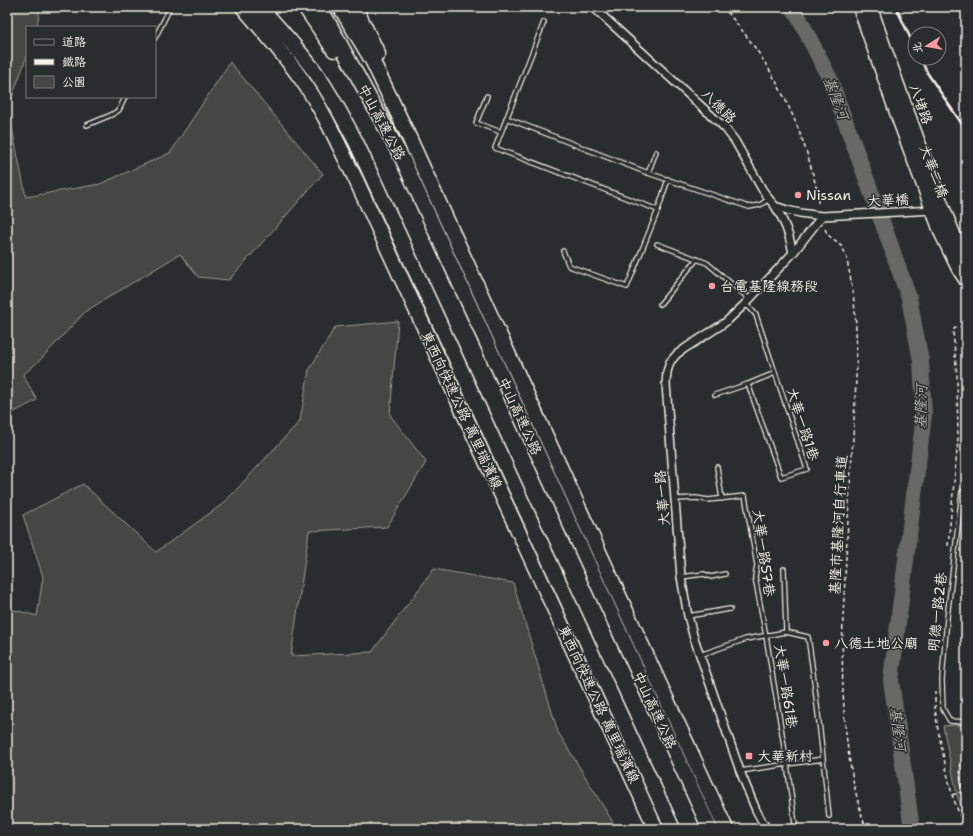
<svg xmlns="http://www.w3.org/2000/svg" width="973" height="836" viewBox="0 0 973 836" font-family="'Shantell Sans','LXGW WenKai TC',sans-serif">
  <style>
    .green { fill: #444645; stroke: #9c9c96 }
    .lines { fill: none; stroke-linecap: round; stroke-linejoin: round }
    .river { stroke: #676866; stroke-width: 16 }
    .lane-casing { stroke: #f4f1e8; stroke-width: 6 }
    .street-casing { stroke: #f4f1e8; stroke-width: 10 }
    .primary-casing { stroke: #f4f1e8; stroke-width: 15 }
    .highway-casing { stroke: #f4f1e8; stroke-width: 17 }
    .path { stroke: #f4f1e8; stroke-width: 1.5; stroke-dasharray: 4 3; stroke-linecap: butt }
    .lane { stroke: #2a2d2e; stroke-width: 3.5 }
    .street { stroke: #2a2d2e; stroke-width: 7 }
    .primary { stroke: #2a2d2e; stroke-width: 12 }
    .highway { stroke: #2a2d2e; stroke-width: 14 }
    .rail { stroke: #f4f1e8; stroke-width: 2.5 }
    .poi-dot { fill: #ff9aa2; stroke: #2a2d2e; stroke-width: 1.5 }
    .labels { text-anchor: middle; stroke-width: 3; stroke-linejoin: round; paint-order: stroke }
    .street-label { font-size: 14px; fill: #f4f1e8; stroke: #2a2d2e }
    .poi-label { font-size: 14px; fill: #f4f1e8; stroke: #2a2d2e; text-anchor: start }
    .water-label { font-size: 15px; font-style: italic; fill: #b5b3ae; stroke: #2a2d2e }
  </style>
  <rect width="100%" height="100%" fill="#2a2d2e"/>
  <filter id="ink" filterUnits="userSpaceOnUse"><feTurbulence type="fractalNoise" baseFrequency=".025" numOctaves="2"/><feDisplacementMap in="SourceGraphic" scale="8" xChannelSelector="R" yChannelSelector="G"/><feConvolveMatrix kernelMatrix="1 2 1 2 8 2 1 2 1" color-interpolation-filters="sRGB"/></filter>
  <g filter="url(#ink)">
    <!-- green -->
    <path class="green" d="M7,7H40L37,27H27V56L8,108L26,197L100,184L170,153L230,62L323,174L229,280L198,277L180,254L86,311L40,360L23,375L37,400L7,416Z
      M398,321L390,415L426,462L387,527L309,531L291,656L372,652L434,569L513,583L558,732L617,829H7V608L37,616L43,577L23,515L83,484L156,552L224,503L300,421L309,370L335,327Z
      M954,725H966V820L957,795L943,726Z"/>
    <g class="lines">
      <!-- river -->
      <path class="river" d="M792,7L796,12L829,77L888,238L909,298L921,361L924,415L891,680L912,829"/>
      <defs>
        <path id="lane" d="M544,22L495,148L658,210L668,179
          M155,38L168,12L169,7
          M487,96L476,123L501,132
          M506,118L648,173
          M87,125L111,115L119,110L125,97
          M656,152L648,173L749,207L760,205L769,199
          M657,244L707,263L746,296L749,299
          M563,251L569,266L627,287L658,210
          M660,304L697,259
          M748,384L775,373
          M715,395L748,384L781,477L807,469L756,315L751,309L745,304
          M717,467L722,499
          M966,492H962L947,618L942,680L943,709L950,721L966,722
          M675,499L696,498L708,500L745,496L757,565L755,577L766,636L787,764L795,824
          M784,569L786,632
          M681,577L704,574L711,577L725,574
          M688,616L730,609
          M700,655L746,639L786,632L808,637C817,696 823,756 829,816
          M740,771L823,759"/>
        <path id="street" d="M593,7L725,128L735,141L762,189L769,199L775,206L787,210L800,213L822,216L934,210
          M775,206C785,222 789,234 793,253
          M767,829L763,823L756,810L740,771L693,635L688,616L681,577L666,384L667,372L670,362L677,354L687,347L720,326L727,321L745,304L793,253L822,216"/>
        <path id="primary" d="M859,7L899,121L941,234L958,269L966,281
          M871,7C886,53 903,99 920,145C935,184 948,224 966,261"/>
        <path id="highway" d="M243,7C263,31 284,54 302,80C324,111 339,146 356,180L656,829
          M260,7C279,28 299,50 316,73C331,94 343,118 356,142L673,829
          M305,7L334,50
          M320,7L403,160L710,829
          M340,7L373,62L407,133L726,829
          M355,7L378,54"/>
      </defs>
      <!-- lane casing -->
      <use href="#lane" class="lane-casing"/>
      <!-- street casing -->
      <use href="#street" class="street-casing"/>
      <!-- primary casing -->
      <use href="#primary" class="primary-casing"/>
      <!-- highway casing -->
      <use href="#highway" class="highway-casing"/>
      <!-- path -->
      <path class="path" d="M723,7C733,19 744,32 753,45C779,81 801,128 812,171C815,182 818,193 818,204
        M825,229C829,239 833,237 839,244C845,249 847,258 848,266C861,322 856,381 853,438C849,498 846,557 843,617C841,690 843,759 866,829
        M948,546L958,440L957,376L953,331L955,328L966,325
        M935,691V709L938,730L946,768L952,795L965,829
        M952,795L961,792L960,761L966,760"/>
      <!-- lane -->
      <use href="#lane" class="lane"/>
      <!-- street -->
      <use href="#street" class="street"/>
      <!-- primary -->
      <use href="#primary" class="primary"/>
      <!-- highway -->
      <use href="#highway" class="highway"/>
      <!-- rail -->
      <path class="rail" d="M896,7L915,48
        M920,58L928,74L966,130"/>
    </g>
  </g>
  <!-- markers -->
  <g class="poi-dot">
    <circle cx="798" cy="195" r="4"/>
    <circle cx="712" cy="286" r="4"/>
    <circle cx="826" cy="643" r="4"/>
    <rect x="745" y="752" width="8" height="8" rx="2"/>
  </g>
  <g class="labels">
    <!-- street labels -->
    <g class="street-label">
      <text transform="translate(921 104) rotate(70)" y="5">八堵路</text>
      <text transform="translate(719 106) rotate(45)" y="5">八德路</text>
      <text transform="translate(382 122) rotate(62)" y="5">中山高速公路</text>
      <text transform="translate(934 171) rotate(69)" y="5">大華二橋</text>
      <text transform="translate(888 200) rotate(-3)" y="5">大華橋</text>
      <text transform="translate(462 410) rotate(65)" y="5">東西向快速公路 萬里瑞濱線</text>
      <text transform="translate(520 416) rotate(65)" y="5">中山高速公路</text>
      <text transform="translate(803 424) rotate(72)" y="5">大華一路1巷</text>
      <text transform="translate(662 498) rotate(-95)" y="5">大華一路</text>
      <text transform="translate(838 525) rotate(-87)" y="5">基隆市基隆河自行車道</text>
      <text transform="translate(764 553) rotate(82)" y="5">大華一路57巷</text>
      <text transform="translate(937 612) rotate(-84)" y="5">明德一路2巷</text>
      <text transform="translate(786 686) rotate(81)" y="5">大華一路61巷</text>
      <text transform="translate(599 704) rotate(65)" y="5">東西向快速公路 萬里瑞濱線</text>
      <text transform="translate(655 710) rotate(65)" y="5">中山高速公路</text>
    </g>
    <!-- poi labels -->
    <g class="poi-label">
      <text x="806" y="200">Nissan</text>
      <text x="720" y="291">台電基隆線務段</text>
      <text x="834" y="648">八德土地公廟</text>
      <text x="757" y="761">大華新村</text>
    </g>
    <!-- water labels -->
    <g class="water-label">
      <text transform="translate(836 98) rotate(69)" y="5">基隆河</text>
      <text transform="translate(921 407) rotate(-89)" y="5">基隆河</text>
      <text transform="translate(898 729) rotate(82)" y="5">基隆河</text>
    </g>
  </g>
  <!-- margin -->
  <rect width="973" height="836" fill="none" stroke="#2a2d2e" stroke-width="24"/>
  <rect x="12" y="12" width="949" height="812" fill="none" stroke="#f4f1e8" stroke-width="1.5" filter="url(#ink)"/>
  <!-- legend -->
  <rect x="26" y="26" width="130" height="72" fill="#2a2d2e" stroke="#7b7b78"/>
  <rect x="34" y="39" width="20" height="6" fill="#2a2d2e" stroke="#7b7b78"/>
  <text x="62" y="46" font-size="12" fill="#f4f1e8">道路</text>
  <rect x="34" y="59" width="20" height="6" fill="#f4f1e8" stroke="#7b7b78"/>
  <text x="62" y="66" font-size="12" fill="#f4f1e8">鐵路</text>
  <rect x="34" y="76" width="20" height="12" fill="#444645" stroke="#7b7b78"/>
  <text x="62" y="86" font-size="12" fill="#f4f1e8">公園</text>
  <!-- north arrow -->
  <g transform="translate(927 46) rotate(259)"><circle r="19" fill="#2a2d2e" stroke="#7b7b78"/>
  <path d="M0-3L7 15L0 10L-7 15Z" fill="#ff9aa2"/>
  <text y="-6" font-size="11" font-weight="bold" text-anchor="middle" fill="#f4f1e8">北</text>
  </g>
</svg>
